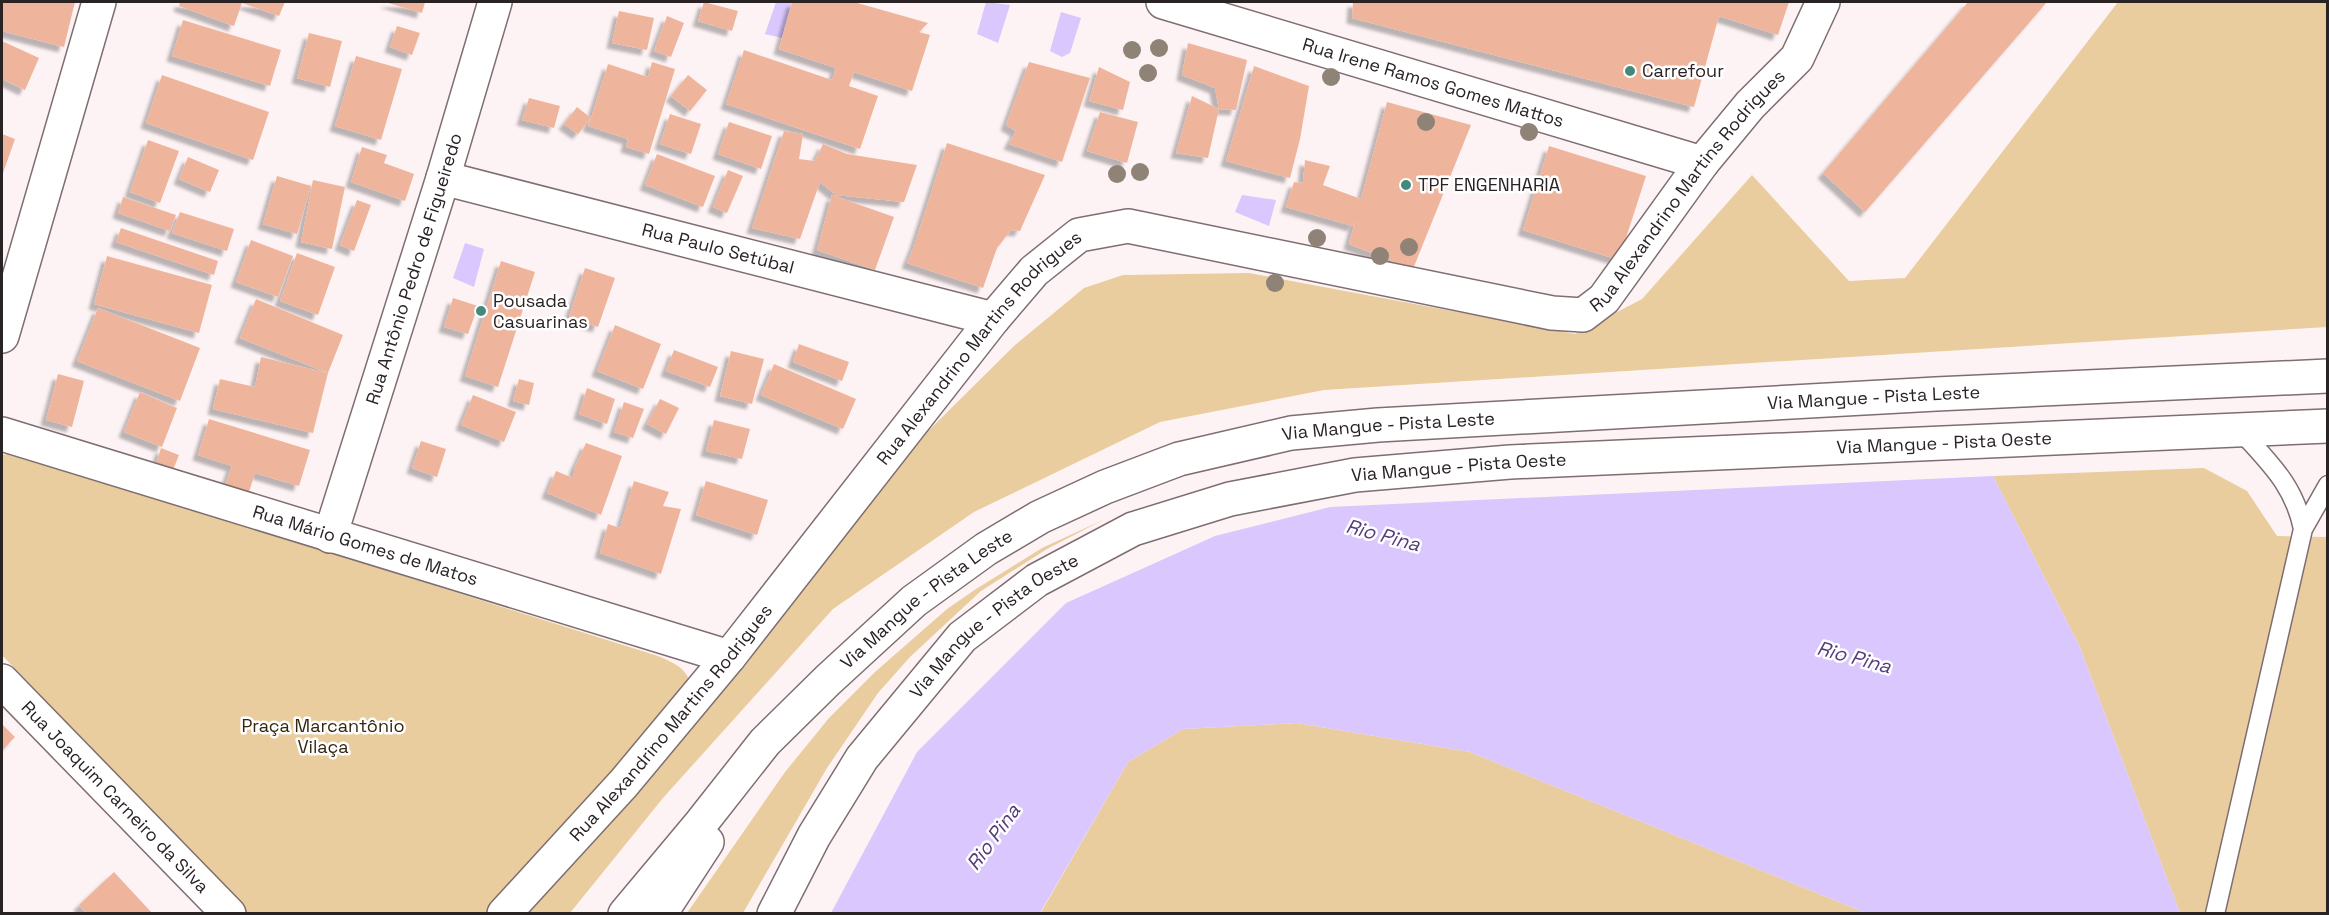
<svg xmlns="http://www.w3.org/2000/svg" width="2329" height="915" viewBox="0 0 2329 915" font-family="'Space Grotesk',sans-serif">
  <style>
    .green { fill: #eacd9f }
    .water { fill: #d9c7fd }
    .building { fill: #efb59c; filter: url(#shadow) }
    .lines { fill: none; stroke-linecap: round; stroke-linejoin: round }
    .service-casing { stroke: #7e6e70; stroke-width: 21 }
    .minor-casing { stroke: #7e6e70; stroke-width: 36 }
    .primary-casing { stroke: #7e6e70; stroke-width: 36 }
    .service { stroke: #fff; stroke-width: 18 }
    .minor { stroke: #fff; stroke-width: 33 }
    .primary { stroke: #fff; stroke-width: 33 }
    .tree { fill: #8f8276 }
    .poi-dot { fill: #44897e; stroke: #fff; stroke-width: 2 }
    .labels { text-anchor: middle; stroke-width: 5; stroke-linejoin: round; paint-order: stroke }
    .poi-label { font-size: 18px; fill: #2a2324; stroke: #fff; text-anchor: start }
    .street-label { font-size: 18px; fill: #2a2324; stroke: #fff }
    .park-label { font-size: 18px; fill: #34260f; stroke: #fff }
    .water-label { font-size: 20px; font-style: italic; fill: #553c7c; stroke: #fff }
  </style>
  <defs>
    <filter id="shadow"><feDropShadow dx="-5.5" dy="5.5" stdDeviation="1.5" flood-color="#0004"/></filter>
  </defs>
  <rect width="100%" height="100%" fill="#fef3f4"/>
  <!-- green -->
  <path class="green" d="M2118,2H2327V327L1324,390L1160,422L974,512L833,609L663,798L570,913L526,914L919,440L1014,346L1084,288L1123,275L1249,273L1575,334L1642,299L1752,175L1849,281L1905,278Z
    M13,453L658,656C678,665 686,667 693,690L498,913L247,914L2,655V455Z
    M2204,468L2247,491L2277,536L2327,537V913H2180L2079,645L1993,476Z
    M1105,519L1047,549L981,591L910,657L878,693L827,768L743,913H687L785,772L829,718L875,672L947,609L976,589L1042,548Z
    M1297,723L1470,752L1866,913L1040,914L1128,762L1183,729Z"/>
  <!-- water -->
  <path class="water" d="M776,2H792L782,38L765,34Z
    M986,2L1010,5L998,43L977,34Z
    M1061,12L1081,18L1070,53L1062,57L1050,51Z
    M1242,195L1276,200L1269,226L1235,212Z
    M465,243L484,249L474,287L453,278Z
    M1993,476L2079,645L2180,913H1866L1470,752L1297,723L1183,729L1128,762L1040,913H831L917,752L1066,603L1215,536L1330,507Z"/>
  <!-- building -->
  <path class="building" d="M2,2H75L64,47L2,31Z
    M180,2H285L279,16L242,3L234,26L179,6Z
    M385,2H425L422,13Z
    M704,2L738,11L732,31L698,21Z
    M792,2H854L928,23L919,32L930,35L912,91L854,72L849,86L878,96L860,149L726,104L744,50L832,80L836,68L779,49Z
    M1353,2H1789L1778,35L1719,16L1694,107L1352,18Z
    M1968,2H2047L1865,212L1823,173Z
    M619,11L654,18L647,50L612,43Z
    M667,16L684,23L671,57L654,51Z
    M183,20L281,50L270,86L172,56Z
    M397,26L420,33L412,55L390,47Z
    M309,33L342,41L330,87L297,78Z
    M2,41L39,58L25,90L2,79Z
    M1188,43L1247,60L1236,110L1219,109L1208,158L1176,153L1192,96L1219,109L1215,88L1182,75Z
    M356,56L402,69L381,140L335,126Z
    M652,62L675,69L649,154L626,147L628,139L588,126L591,118L578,134L564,124L577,107L591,118L608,64L648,77Z
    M1029,62L1090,78L1062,162L1009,144L1016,131L1006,125Z
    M1254,66L1309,86L1300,139L1290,178L1226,161Z
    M1099,67L1130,82L1123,110L1089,101Z
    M162,75L269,112L253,160L146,123Z
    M688,75L707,90L690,111L671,96Z
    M529,98L560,106L554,128L522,120Z
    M1387,102L1471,125L1413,269L1349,244L1356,218L1353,226L1286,207L1294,182L1303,183L1305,160L1330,166L1323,185L1361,199Z
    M1100,112L1138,122L1127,163L1087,151Z
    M670,114L701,124L691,154L660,144Z
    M729,122L772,136L761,169L718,154Z
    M784,131L803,134L799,159L815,161L823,144L847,154L917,165L904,202L836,195L820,182L800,239L752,228Z
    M2,134L15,139L2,176Z
    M148,140L179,151L160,203L130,192Z
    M947,143L1045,175L1020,231L1011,230L997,248L983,288L907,263L915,243Z
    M1549,146L1646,176L1619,260L1523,230Z
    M362,147L387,155L384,163L414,174L405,201L351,182Z
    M657,154L715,176L703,207L645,185Z
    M188,157L219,170L210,192L179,179Z
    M728,170L743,176L727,213L713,207Z
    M277,176L311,186L297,234L263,224Z
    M313,180L345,187L332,249L301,242Z
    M832,195L894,217L875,270L817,250Z
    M123,197L176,215L170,231L118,213Z
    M357,200L371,205L354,251L340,245Z
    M180,212L234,229L227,251L172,233Z
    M121,228L218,261L214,275L116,242Z
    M251,240L293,256L278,297L236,282Z
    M297,253L335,267L318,315L280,301Z
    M107,256L212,285L199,333L94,304Z
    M501,261L535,272L498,387L465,376Z
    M585,268L615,278L598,327L569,317Z
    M453,298L478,306L468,334L444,327Z
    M256,299L343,335L328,373L240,338Z
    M98,308L200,348L180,401L77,361Z
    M615,325L661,344L643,389L597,371Z
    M799,344L849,362L842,381L793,362Z
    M674,350L718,367L710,387L666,371Z
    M731,351L764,359L752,404L720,396Z
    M261,357L328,373L313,433L213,409L220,379L255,387Z
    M774,364L856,399L843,429L761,395Z
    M58,374L84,381L72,427L46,420Z
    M519,379L534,383L529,405L513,401Z
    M587,388L615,399L607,424L579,414Z
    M140,392L177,408L162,447L124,432Z
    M473,395L516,412L504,442L461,425Z
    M660,399L679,408L666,434L647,424Z
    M624,402L644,409L633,438L614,432Z
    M209,419L310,450L299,486L255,473L249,492L225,485L232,466L198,455Z
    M714,420L750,429L742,459L706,451Z
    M421,441L446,449L437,477L412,468Z
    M586,443L622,456L601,515L547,493L556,471L573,478L575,467Z
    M161,448L179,455L173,470L156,464Z
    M634,481L669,492L663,506L681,509L661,574L600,553L608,524L620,528Z
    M706,481L768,500L757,535L696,515Z
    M2,724L15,737L2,751Z
    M114,872L153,914H87L79,905Z"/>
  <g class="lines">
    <defs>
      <path id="service" d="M2239,429C2268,462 2294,484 2303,529
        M2215,914L2303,529L2328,485"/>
      <g id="minor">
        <path id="s1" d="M1163,2L1702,163"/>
        <path id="s2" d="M443,178L993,319"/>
        <path d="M2,336L99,2"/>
        <path id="s3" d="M2,434L729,657"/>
        <path id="s4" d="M330,536L443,178L495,2"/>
        <path id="s5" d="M2,681L229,914"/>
        <path id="s6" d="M504,914L624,783L729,657L993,319L1034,271L1079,235L1128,226L1552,313L1583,315L1604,299L1702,163L1750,105L1797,58L1823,2"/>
      </g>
      <g id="primary">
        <path id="s7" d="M625,914L702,822L765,742L828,680L914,601L986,549L1040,517L1105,487L1179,459L1291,433L1378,425L1936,394L2328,376"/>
        <path d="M660,914L707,842"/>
        <path id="s8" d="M774,914L814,836L862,758L962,637L1037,580L1133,529L1230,499L1355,475L1510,462L2328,426"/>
      </g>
    </defs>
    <!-- service casing -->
    <use href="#service" class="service-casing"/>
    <!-- minor casing -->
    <use href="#minor" class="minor-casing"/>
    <!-- primary casing -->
    <use href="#primary" class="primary-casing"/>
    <!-- service -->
    <use href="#service" class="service"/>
    <!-- minor -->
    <use href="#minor" class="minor"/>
    <!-- primary -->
    <use href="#primary" class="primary"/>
  </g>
  <!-- trees -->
  <g class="tree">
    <circle cx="1159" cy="48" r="9"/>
    <circle cx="1132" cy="50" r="9"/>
    <circle cx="1148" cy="73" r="9"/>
    <circle cx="1331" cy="77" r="9"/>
    <circle cx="1426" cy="122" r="9"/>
    <circle cx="1529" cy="132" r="9"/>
    <circle cx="1140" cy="172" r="9"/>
    <circle cx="1117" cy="174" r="9"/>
    <circle cx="1317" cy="238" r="9"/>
    <circle cx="1409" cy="247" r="9"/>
    <circle cx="1380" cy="256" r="9"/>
    <circle cx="1275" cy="283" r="9"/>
  </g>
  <!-- markers -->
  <g class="poi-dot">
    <circle cx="1630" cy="71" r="6"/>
    <circle cx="1406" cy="185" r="6"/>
    <circle cx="481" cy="311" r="6"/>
  </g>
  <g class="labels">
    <!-- poi labels -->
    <g class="poi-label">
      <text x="1642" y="77">Carrefour</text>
      <text x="1418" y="191">TPF ENGENHARIA</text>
      <text x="493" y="307">Pousada<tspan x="493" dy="21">Casuarinas</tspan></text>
    </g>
    <!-- street labels -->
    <g class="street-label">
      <text dy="6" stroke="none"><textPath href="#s1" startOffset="282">Rua Irene Ramos Gomes Mattos</textPath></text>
      <text dy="6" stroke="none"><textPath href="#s6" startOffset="1568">Rua Alexandrino Martins Rodrigues</textPath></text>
      <text dy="6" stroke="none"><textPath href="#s2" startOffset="284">Rua Paulo Setúbal</textPath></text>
      <text dy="6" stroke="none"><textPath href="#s4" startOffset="280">Rua Antônio Pedro de Figueiredo</textPath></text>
      <text dy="6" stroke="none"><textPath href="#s6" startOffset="740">Rua Alexandrino Martins Rodrigues</textPath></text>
      <text dy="6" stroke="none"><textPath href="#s7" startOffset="1428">Via Mangue - Pista Leste</textPath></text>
      <text dy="6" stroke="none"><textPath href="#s7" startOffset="942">Via Mangue - Pista Leste</textPath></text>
      <text dy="6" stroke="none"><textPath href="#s8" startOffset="1358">Via Mangue - Pista Oeste</textPath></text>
      <text dy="6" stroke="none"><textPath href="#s8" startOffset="872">Via Mangue - Pista Oeste</textPath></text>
      <text dy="6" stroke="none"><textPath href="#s3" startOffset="380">Rua Mário Gomes de Matos</textPath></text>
      <text dy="6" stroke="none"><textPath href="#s7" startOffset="438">Via Mangue - Pista Leste</textPath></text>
      <text dy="6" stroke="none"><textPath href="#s8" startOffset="368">Via Mangue - Pista Oeste</textPath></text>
      <text dy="6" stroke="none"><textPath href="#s6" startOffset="254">Rua Alexandrino Martins Rodrigues</textPath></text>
      <text dy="6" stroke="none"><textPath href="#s5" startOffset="162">Rua Joaquim Carneiro da Silva</textPath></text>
    </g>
    <!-- park labels -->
    <g class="park-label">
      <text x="323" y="732">Praça Marcantônio<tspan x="323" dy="21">Vilaça</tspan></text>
    </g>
    <!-- water labels -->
    <g class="water-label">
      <text transform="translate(1383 535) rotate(15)" y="7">Rio Pina</text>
      <text transform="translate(1854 657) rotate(15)" y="7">Rio Pina</text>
      <text transform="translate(993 837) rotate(-54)" y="7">Rio Pina</text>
    </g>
  </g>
  <!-- border -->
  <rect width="2329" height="915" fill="none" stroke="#2a2324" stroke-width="6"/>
</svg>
